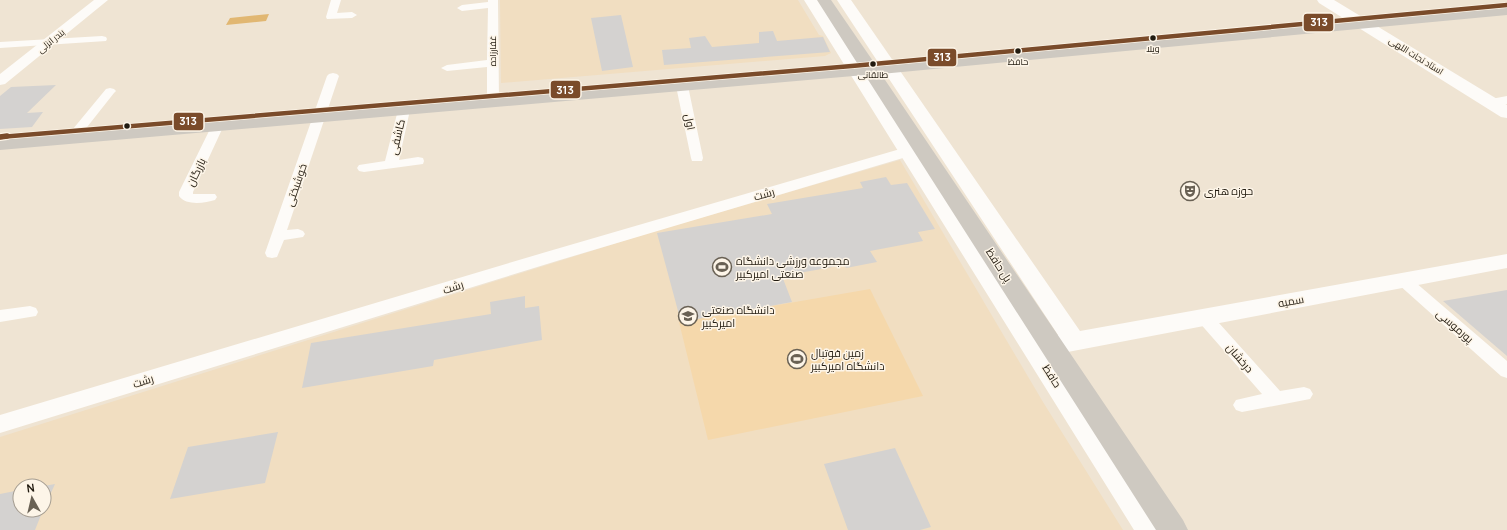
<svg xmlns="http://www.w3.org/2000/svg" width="1507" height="530" viewBox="0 0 1507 530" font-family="Manrope,Cairo,sans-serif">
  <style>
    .built { fill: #f1dec1; fill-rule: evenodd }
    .green { fill: #f5d8ab }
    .water { fill: #e1b772 }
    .building { fill: #d4d2d0 }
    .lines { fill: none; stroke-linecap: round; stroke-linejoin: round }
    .minor { fill: #fdfbf8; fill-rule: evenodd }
    .tertiary { fill: #fdfbf8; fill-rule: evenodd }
    .secondary { fill: #fdfbf8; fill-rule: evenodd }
    .primary { fill: #cec9c1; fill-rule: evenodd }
    .bus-1-far1-casing { stroke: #fdf5e8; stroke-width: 6 }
    .bus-1-casing { stroke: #fdf5e8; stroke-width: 8 }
    .bus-1-far1 { stroke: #7a4b2a; stroke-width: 4.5 }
    .bus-1 { stroke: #7a4b2a; stroke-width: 5.5 }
    .bus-dot { fill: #211a0f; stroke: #fdf5e8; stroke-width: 1.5 }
    .labels { text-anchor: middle; stroke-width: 3; stroke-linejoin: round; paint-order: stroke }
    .far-street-label { font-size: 9px; fill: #211a0f; stroke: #fdf5e8 }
    .far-bus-label { font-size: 9px; fill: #211a0f; stroke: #fdf5e8 }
    .street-label { font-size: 11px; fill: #211a0f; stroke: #fdf5e8 }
    .poi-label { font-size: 11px; fill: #211a0f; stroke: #fdf5e8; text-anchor: start }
    .line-badge { stroke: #fdf5e8; stroke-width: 1.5 }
    .badge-label { font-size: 11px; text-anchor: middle; font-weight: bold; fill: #fff }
  </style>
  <rect width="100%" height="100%" fill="#efe4d3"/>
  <!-- built -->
  <path class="built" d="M500,0H798L819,35L823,36L831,53L825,56L501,83Z
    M900,160L1043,402L1123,530H0V437L655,231ZM20,486H44V510H20Z"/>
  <!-- green -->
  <path class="green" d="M870,289L923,396L708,440L679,322Z"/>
  <!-- water -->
  <path class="water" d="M269,14L266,21L226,25L230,18Z"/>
  <!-- building -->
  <path class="building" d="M621,15L633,67L602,71L591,18Z
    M773,31L777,41L823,37L830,52L664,65L662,50L691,48L689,38L705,36L712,47L759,43V32Z
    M56,85L27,113L43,112L32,127L0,129V96L11,87Z
    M886,177L891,185L907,183L935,229L918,232L923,241L870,251L877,262L846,268L844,265L782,276L792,302L681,322L657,233L772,214L767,204L863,188L860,182Z
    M1507,290V356L1443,301Z
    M525,296V308L539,306L542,340L434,360L433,366L302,388L311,343L491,314L490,302Z
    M278,432L265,483L170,499L188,447Z
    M895,448L931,527L920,530H848L824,464Z
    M55,484L44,508V486Z
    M20,490V510H43L35,530H0V494Z"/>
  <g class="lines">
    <!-- minor -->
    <path class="minor" d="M331,0H341L337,13L352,12L357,15L352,18L327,19L326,17Z
      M488,0H498L499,102L497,105H489L487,102V67L447,71L441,68L447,65L487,60L488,8L462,11L457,8L462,5L488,2Z
      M102,36L106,37L107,39L106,41L0,48V42Z
      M333,73L337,74L339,76L287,230L298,229L303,231L305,234L303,237L284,240L277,257L272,258L267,257L265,253L327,76L329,74Z
      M682,83L686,84L688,86L703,158L702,161H692L691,158L676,86L678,84Z
      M110,88L114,89L116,91L114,93L76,141H68L66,138L68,135L106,89Z
      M1507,96V104L1490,107L1486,106L1484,103L1486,100Z
      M404,106L408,107L410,110L399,160L418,157L423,158L424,161L423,164L364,172L359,171L357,168L359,165L385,161L398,110L400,107Z
      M218,121L222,122L224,125L193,192V194H215L217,197L215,200C205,203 186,206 179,196V192L212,125L214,122Z
      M1403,275L1408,276L1507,361V378L1501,376L1398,284L1395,280L1398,276Z
      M30,306L36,308L38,312L36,316L0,322V310Z
      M1204,311L1210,313L1280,391L1304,387L1310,389L1313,394L1310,399L1242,412L1236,410L1233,405L1236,400L1262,394L1198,321L1196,317L1198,313Z"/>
    <!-- tertiary -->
    <path class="tertiary" d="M94,0H108L5,84L0,85V74Z
      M907,147L913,149L915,152L913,155L560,260L0,433V415L546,252Z"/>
    <!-- secondary -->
    <path class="secondary" d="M804,0H818L1041,339L1058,335L837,0H851L1080,331L1507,254V268L1052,355L1160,520L1165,530H1134Z
      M1317,0H1334L1507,105V118L1501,117L1319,3Z"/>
    <!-- primary -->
    <path class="primary" d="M817,0H831L875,64L1507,7V15L881,74L1183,520L1188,530H1156L865,75L0,150V138L859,66Z"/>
    <defs>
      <path id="bus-1-far1" d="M0,137L852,66L1507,5"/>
      <path id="bus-1" d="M0,137L7,136"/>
    </defs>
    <!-- bus-1-far1 casing -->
    <use href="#bus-1-far1" class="bus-1-far1-casing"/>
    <!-- bus-1 casing -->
    <use href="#bus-1" class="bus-1-casing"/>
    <!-- bus-1-far1 -->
    <use href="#bus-1-far1" class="bus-1-far1"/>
    <!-- bus-1 -->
    <use href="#bus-1" class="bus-1"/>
  </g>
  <!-- icons -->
  <defs>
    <symbol id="theatre-ring" viewBox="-11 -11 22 22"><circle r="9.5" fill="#fdf5e8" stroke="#696154" stroke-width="1.5"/><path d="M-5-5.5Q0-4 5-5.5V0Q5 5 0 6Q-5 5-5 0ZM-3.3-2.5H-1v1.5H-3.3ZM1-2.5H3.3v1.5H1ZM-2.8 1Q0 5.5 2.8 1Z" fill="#696154"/></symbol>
    <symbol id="stadium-ring" viewBox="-11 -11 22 22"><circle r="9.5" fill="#fdf5e8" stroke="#696154" stroke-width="1.5"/><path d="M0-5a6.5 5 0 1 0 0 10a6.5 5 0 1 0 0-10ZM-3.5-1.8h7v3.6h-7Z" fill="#696154"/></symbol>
    <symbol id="university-ring" viewBox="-11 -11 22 22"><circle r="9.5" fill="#fdf5e8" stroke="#696154" stroke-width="1.5"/><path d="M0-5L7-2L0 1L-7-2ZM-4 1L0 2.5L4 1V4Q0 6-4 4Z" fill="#696154"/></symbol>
  </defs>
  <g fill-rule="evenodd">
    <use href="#theatre-ring" x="1179" y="180" width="22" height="22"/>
    <use href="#stadium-ring" x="711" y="256" width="22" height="22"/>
    <use href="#university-ring" x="677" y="305" width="22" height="22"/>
    <use href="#stadium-ring" x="786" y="348" width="22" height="22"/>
  </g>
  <!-- markers -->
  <g class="bus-dot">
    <circle cx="1153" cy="38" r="3.5"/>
    <circle cx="1018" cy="51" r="3.5"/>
    <circle cx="873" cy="64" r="3.5"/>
    <circle cx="127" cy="126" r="3.5"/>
  </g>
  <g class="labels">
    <!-- far-street labels -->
    <g class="far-street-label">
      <text transform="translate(51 41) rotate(-39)" y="3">بندر انزلی</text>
      <text transform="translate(493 51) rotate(-90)" y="3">غفارزاده</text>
      <text transform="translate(1416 56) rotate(32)" y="3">استاد نجات اللهی</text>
    </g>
    <!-- far-bus labels -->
    <g class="far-bus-label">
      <text x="1153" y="52">ویلا</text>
      <text x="1018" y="65">حافظ</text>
      <text x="873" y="78">طالقانی</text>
    </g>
    <!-- street labels -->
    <g class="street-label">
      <text transform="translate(690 122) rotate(79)" y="4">اول</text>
      <text transform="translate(397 137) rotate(-77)" y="4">کاشفی</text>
      <text transform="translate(196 172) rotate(-64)" y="4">بازرگان</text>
      <text transform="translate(296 185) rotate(-71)" y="4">خوشبختی</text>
      <text transform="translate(764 194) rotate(-16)" y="4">رشت</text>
      <text transform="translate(999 265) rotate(57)" y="4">پل حافظ</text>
      <text transform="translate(453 287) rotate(-17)" y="4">رشت</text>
      <text transform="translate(1291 301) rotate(-10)" y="4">سمیه</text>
      <text transform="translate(1455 326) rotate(41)" y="4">پورموسی</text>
      <text transform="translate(1240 358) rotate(49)" y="4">درخشان</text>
      <text transform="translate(1052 376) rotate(57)" y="4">حافظ</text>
      <text transform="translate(143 381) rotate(-17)" y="4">رشت</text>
    </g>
    <!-- poi labels -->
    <g class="poi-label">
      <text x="1204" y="195">حوزه هنری</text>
      <text x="736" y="265">مجموعه ورزشی دانشگاه<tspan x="736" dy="13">صنعتی امیرکبیر</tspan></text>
      <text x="702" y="314">دانشگاه صنعتی<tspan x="702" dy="13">امیرکبیر</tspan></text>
      <text x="811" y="357">زمین فوتبال<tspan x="811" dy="13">دانشگاه امیرکبیر</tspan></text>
    </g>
  </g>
  <g class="line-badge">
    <rect x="1303" y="13" width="31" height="19" rx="4" fill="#7a4b2a"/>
    <rect x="927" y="48" width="30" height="19" rx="4" fill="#7a4b2a"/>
    <rect x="550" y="80" width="31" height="19" rx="4" fill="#7a4b2a"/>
    <rect x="173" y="112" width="31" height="19" rx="4" fill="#7a4b2a"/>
  </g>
  <g class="badge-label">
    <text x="1319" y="26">313</text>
    <text x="942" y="61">313</text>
    <text x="565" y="94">313</text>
    <text x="188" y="125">313</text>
  </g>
  <!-- north arrow -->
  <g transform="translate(32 498) rotate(352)"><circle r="19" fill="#fdf5e8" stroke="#a59d91"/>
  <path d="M0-3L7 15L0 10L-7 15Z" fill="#696154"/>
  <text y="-6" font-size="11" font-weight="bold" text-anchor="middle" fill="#211a0f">N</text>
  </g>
</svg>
